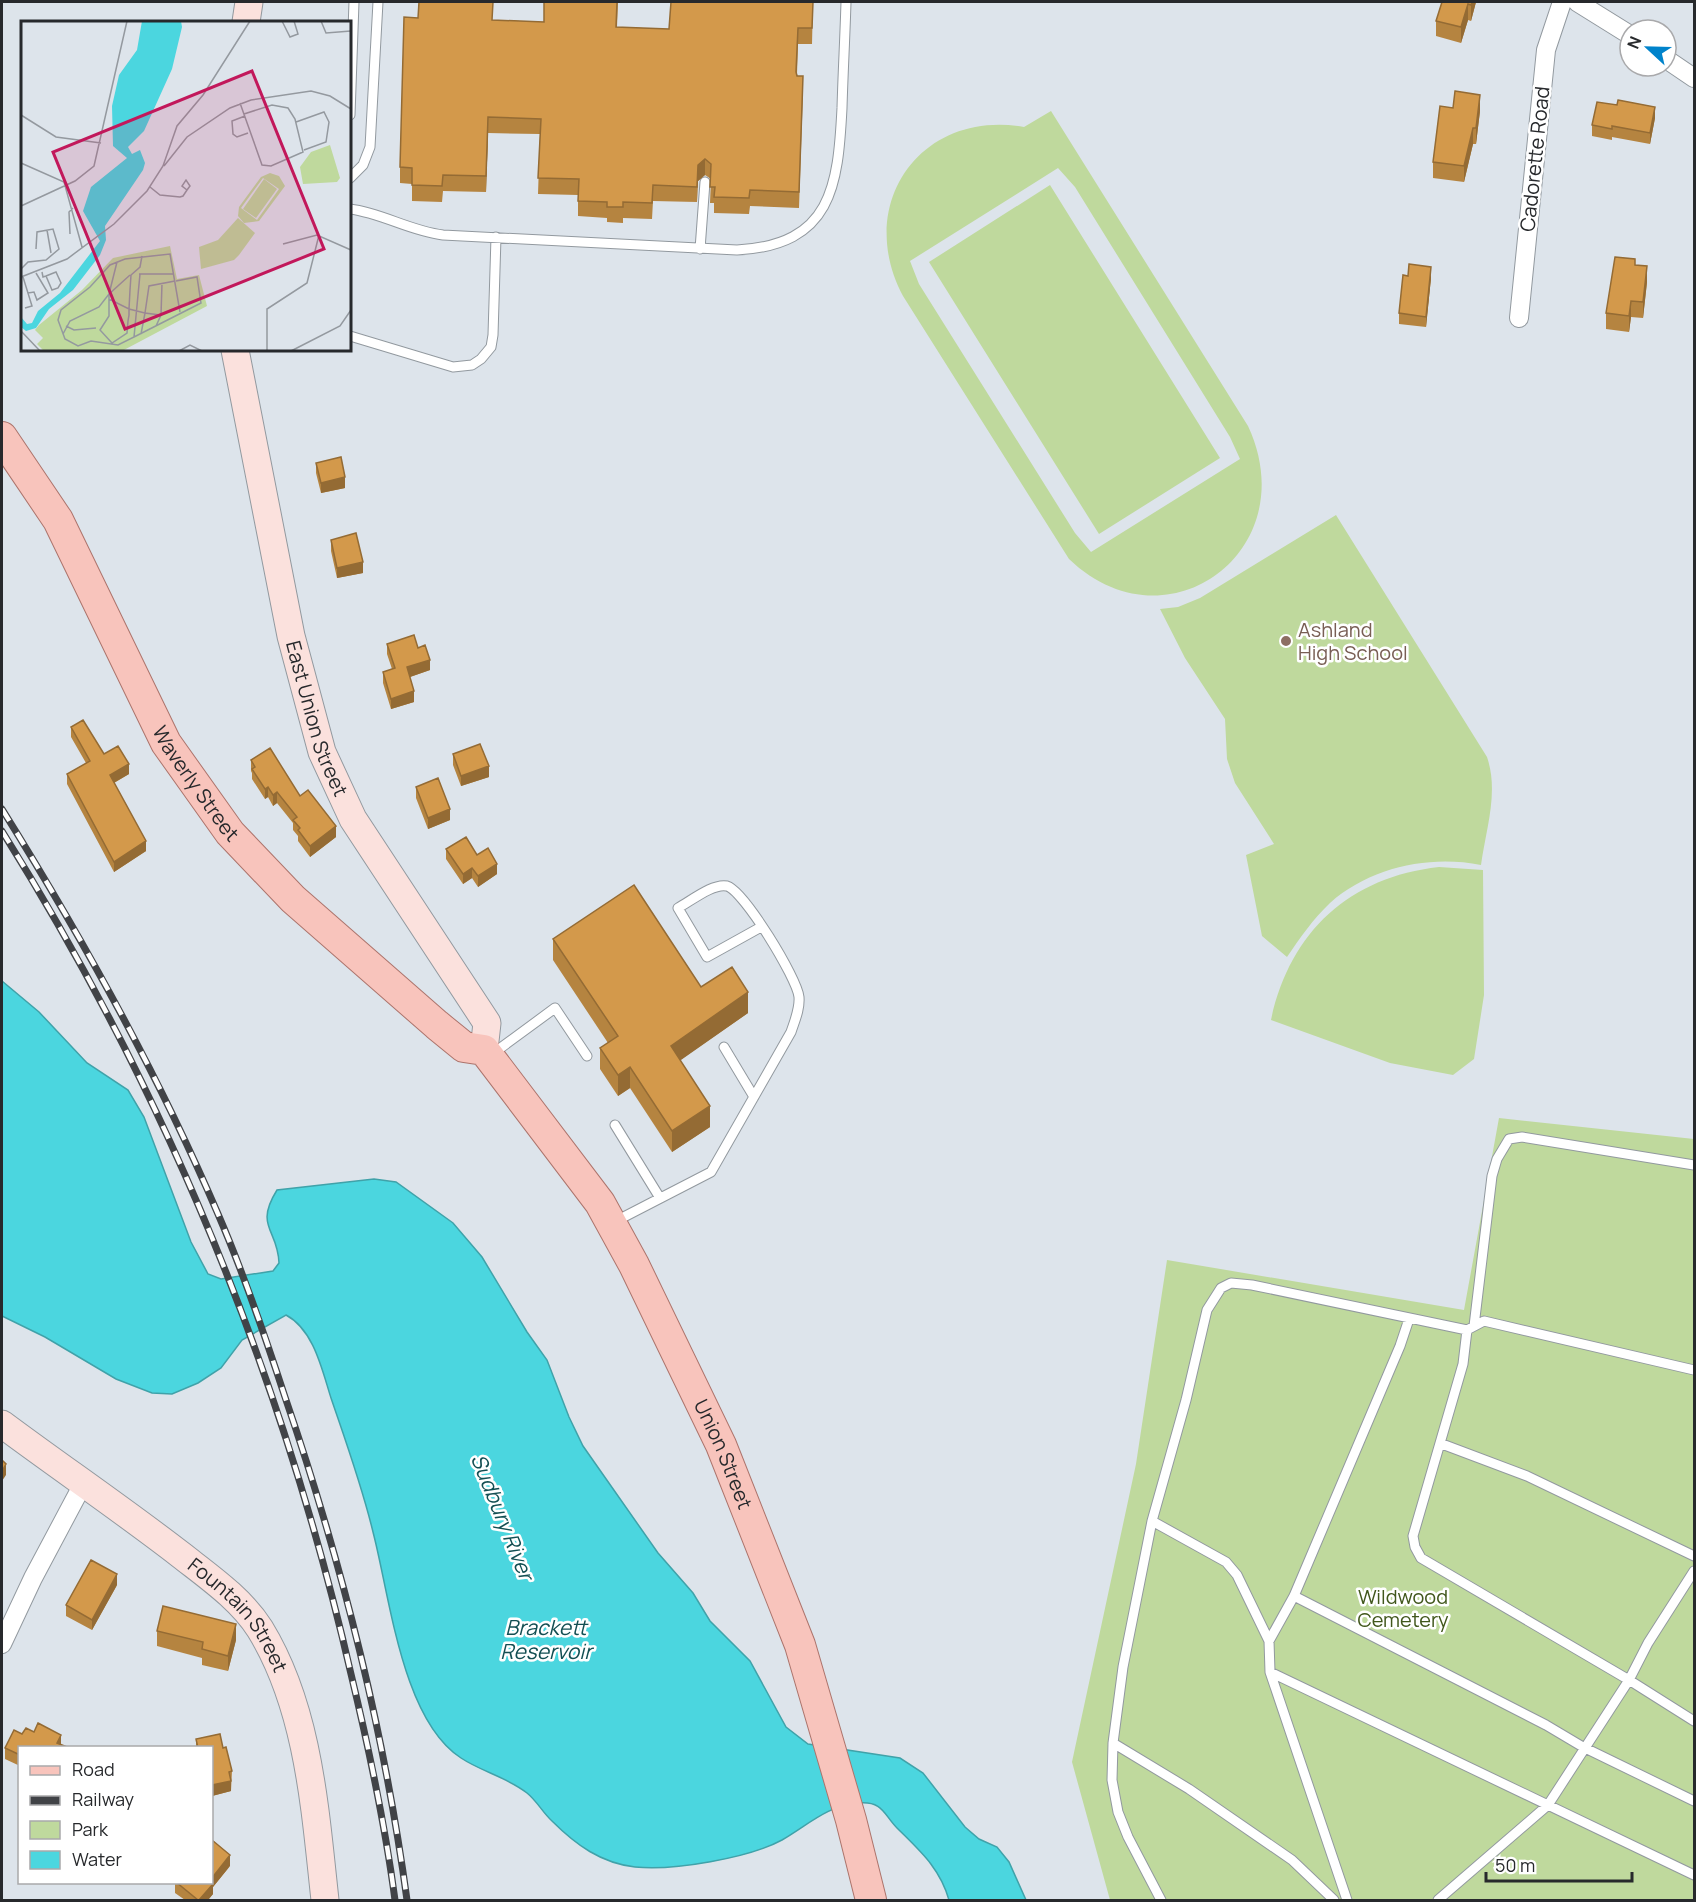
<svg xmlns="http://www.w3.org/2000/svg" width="1696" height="1902" viewBox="0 0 1696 1902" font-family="Manrope,sans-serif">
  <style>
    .green { fill: #bfd99d; fill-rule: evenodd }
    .water { fill: #4bd6df; stroke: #40a2a9; stroke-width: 1.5 }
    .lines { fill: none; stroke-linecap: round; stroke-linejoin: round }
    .lane-casing { stroke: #92999f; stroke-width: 11 }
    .street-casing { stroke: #92999f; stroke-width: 20 }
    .secondary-casing { stroke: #92999f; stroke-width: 29 }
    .primary-casing { stroke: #ac746c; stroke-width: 32 }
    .lane { stroke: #fff; stroke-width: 9 }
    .street { stroke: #fff; stroke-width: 18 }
    .secondary { stroke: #fbe1dd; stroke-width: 27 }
    .primary { stroke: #f8c4bc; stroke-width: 30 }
    .rail-casing { stroke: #414347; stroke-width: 7 }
    .rail { stroke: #fff; stroke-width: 4.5; stroke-dasharray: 14; stroke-linecap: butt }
    .wall { fill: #b58440 }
    .shaded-wall { fill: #946b34 }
    .building { fill: #d3994b; stroke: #946b34; stroke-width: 1.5 }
    .education-dot { fill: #8d6e63; stroke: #fff; stroke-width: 2 }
    .labels { text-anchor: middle; stroke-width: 5; stroke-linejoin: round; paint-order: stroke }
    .street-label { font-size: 20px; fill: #27292c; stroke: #fff }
    .education-label { font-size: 20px; fill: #785e54; stroke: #fff; text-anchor: start }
    .park-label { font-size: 20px; fill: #41571c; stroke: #fff }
    .water-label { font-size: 21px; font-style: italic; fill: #134f53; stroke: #fff }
    .inset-road { fill: none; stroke: #94999f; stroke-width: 1.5 }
    .view { fill: #c2185b; fill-opacity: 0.15; stroke: #c2185b; stroke-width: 3 }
    .inset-edge { fill: none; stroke: #27292c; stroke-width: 3 }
  </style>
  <rect width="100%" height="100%" fill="#dde4eb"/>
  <!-- green -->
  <path class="green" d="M1051,111L1248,426C1306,550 1167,653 1069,559L903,296C854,204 921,109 1024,127ZM1058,168L1075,187L1230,437L1240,459L1091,552L1075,533L919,284L910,261Z
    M1050,185L1220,458L1099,534L929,262Z
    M1336,515L1487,757C1499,792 1486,829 1481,865C1429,855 1371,867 1330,903C1313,919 1300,938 1287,957L1262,936L1246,855L1274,844L1235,783L1227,759L1225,719L1185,658L1160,609L1178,607L1200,598Z
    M1439,867L1483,870L1484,995L1474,1059L1453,1075L1390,1063L1271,1020C1290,932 1349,877 1439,867Z
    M1499,1118L1694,1139V1900H1110L1072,1762L1136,1464L1167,1260L1464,1310Z"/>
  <!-- water -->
  <path class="water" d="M2,981L39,1012L87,1063L128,1090L144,1117L191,1242L208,1274L221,1279L273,1271L279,1263C278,1229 254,1227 277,1190L374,1179L396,1182L453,1223L482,1257L527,1332L547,1360L569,1417L583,1446L658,1553L693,1593L710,1621L750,1661L786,1727L808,1744L900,1758L923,1773L965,1827L979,1839L997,1847L1009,1862L1026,1900H949C940,1868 920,1851 897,1828C884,1815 883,1801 859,1803C828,1805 808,1825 782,1840C749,1858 673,1871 635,1867C601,1863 576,1845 552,1821C543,1813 537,1801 527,1793C507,1777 482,1772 461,1758C402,1720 390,1597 373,1532C362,1486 346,1442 331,1398C322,1370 314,1330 286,1315L242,1340L221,1368L198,1383L172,1394L152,1393L116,1379L45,1337L2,1316Z"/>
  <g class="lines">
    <defs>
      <path id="lane" d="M350,115L354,2
        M350,178L363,165L370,147L378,2
        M350,209C382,213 410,231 443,235L737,250C832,245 838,186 842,108C843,72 845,37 846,2
        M700,249L705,182
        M350,336L453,367L472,365L481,359L491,347L493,335L496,237
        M724,1047L754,1097
        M491,1055L555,1008L587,1056
        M615,1125L660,1198
        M616,1221L711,1172L791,1032C795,1020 800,1009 799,997C797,978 744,891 727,886C713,883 691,901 678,908L707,957L761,927
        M1474,1326L1492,1176L1497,1159L1509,1139L1522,1137L1694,1165
        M1467,1330L1463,1364L1413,1536L1415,1547L1421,1558L1629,1680L1648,1643L1694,1571
        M1442,1444L1527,1476L1694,1556
        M1152,1521L1226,1562L1237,1575L1269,1641L1270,1672L1694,1875
        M1294,1596L1546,1725L1583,1747L1694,1801
        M1269,1641L1294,1596L1400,1346L1409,1319
        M1270,1672L1347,1900
        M1113,1743L1189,1789L1292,1860L1334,1900
        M1161,1900L1128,1837L1118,1812L1112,1780L1113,1743L1123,1667L1152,1521L1186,1400L1207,1310L1221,1288L1231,1283L1252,1285L1467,1330L1484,1321L1694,1370
        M1438,1900L1548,1805L1629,1680L1694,1721"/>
      <path id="street" d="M1577,2L1630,35
        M1666,59L1694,78
        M1519,318L1546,50L1562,2
        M2,1644L33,1578L83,1484"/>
      <g id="secondary">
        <path d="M246,22L249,2"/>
        <path id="s1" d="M235,350L291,636L322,752L353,819L487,1023L484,1050"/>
        <path id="s2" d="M2,1424C61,1468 123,1510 181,1555C209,1577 241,1599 260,1629C309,1709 315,1810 325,1900"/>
      </g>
      <g id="primary">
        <path id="s3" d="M2,437L58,520L166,743L230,833L293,899L437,1025L464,1047L484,1050L600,1203L634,1265L721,1445L800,1645L851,1820L871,1900"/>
      </g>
    </defs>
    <!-- lane casing -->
    <use href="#lane" class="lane-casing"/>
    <!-- street casing -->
    <use href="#street" class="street-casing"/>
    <!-- secondary casing -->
    <use href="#secondary" class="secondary-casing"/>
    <!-- primary casing -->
    <use href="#primary" class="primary-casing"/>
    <!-- lane -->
    <use href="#lane" class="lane"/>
    <!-- street -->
    <use href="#street" class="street"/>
    <!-- secondary -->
    <use href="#secondary" class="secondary"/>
    <!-- primary -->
    <use href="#primary" class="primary"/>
    <defs>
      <path id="rail" d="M2,809C83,939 158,1074 218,1214C244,1274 265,1336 285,1397C341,1560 384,1730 407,1900
        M2,831C166,1093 282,1373 351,1674C369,1749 385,1824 395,1900"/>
    </defs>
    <!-- rail casing -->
    <use href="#rail" class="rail-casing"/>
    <!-- rail -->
    <use href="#rail" class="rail"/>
  </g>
  <!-- wall -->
  <path class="wall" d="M618,2L617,27L669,29L813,2L812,44H798L797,74L803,92L799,208L750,206L749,214L714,213V203H710L711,179L705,175L698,181L697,202L653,201L652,219L623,218V223L607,222V218L578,216V195L538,194L540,134L488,133L486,192L443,191L442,202L412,201V184L400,183V167L493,20L544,22Z
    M1442,2H1476L1471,21L1468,20L1461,43L1436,36V21Z
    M1480,111L1476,144H1473L1464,182L1433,178V162Z
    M1655,118L1650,144L1612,137V140L1592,136V125Z
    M1635,265L1647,282L1643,318L1631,317L1629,332L1606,329V313Z
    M1431,278L1426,327L1399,324V313Z
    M316,463L345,488L321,493L316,473Z
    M331,540L363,573L337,578L331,551Z
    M387,644L418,648L430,670L410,677L414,702L391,709L383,683V672L392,669L387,654Z
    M71,727L129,774L114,783L146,851L114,872L67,784V774L86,763L71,737Z
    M453,754L489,777L461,786L453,765Z
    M251,760L300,796L336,837L310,857L298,841V836L293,830V823L277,803L273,806L268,797L265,799L252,779V773L251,771Z
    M416,787L450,820L428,829L416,798Z
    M446,849L477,855L497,874L478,887L472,878L463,884L446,859Z
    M553,939L701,987L748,1013L680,1060L710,1127L672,1152L630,1088L618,1096L600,1069V1048L608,1043L553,960Z
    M117,1585L92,1630L66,1616V1605Z
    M157,1631L236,1640L228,1671L202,1665V1658L157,1646Z
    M34,1732L61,1735L20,1748V1766L5,1759V1748L22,1734Z
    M220,1734L223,1748L226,1747L232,1771L231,1791L212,1796V1748H196V1739Z
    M230,1866L213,1887V1894L208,1900H185L175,1893V1882H212Z"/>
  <!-- shaded-wall -->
  <path class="shaded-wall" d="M1472,2H1476L1471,21V5Z
    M1468,4V20L1461,43V27Z
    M1480,95V111L1476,144V128Z
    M1655,107V118L1650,144V133Z
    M488,117V133L486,192V176Z
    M1473,128V144L1464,182V166Z
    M705,159V175L698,181L697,202L698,165Z
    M1647,266V282L1643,318V302Z
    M1431,267V278L1426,327V317Z
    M1631,301V317L1629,332V316Z
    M345,477V488L321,493V483Z
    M363,562V573L337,578V568Z
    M430,660V670L407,678V667Z
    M414,691V702L391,709V699Z
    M129,764V774L110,785V775Z
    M489,766V777L461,786V776Z
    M268,787V797L265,799V789Z
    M277,792V803L273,806V795Z
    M450,809V820L428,829V818Z
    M336,826V837L310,857V846Z
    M146,841V851L114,872V862Z
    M497,864V874L478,887V876Z
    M472,868V878L463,884V874Z
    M748,992V1013L671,1067V1046Z
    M630,1067V1088L618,1096V1075Z
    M710,1106V1127L672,1152V1131Z
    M6,1464V1475L2,1481V1471Z
    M117,1574V1585L92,1630V1620Z
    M236,1624V1640L228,1671V1656Z
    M61,1735V1745L57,1743Z
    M231,1781V1791L212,1796V1785Z
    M230,1855V1866L213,1887V1894L208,1900H199L212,1882V1878Z"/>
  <!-- building -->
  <path class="building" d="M419,2H493L492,20L544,22V2H617L616,27L669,29L671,2H813L812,28H798L796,72L797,76H803L799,192L750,190L749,198L714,197L715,187H710L711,164L705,159L698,165L697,187L653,185L652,203L623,202V207H607V202L578,201L579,179L538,178L541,119L488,117L486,176L443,175L442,186L412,185V168L400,167L404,17L418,18Z
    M1442,2H1472L1471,5L1468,4L1461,27L1436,21Z
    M1455,91L1480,95L1476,128H1473L1464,166L1433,162L1440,106L1453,108Z
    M1618,100L1655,107L1650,133L1612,126V129L1592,125L1597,102L1617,105Z
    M1615,257L1635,259V265L1647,266L1643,302L1631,301L1629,316L1606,313Z
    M1409,264L1431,267L1426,317L1399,313L1403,275L1408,276Z
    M341,457L345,477L321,483L316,463Z
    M356,533L363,562L337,568L331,540Z
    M414,635L418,648L425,645L430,660L407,667L414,691L391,699L383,672L395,668L387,644Z
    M83,720L104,754L118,746L129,764L110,775L146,841L114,862L67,774L90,761L71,727Z
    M480,744L489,766L461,776L453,754Z
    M270,748L300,796L308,790L336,826L310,846L298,830L300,828L293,820L297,817L277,792L273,795L268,787L265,789L252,769L255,767L251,760Z
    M438,778L450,809L428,818L416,787Z
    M466,837L477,855L488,848L497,864L478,876L472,868L463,874L446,849Z
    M634,885L701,987L732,967L748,992L671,1046L710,1106L672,1131L630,1067L618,1075L600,1048L618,1036L553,939Z
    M2,1460L6,1464L2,1471Z
    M91,1560L117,1574L92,1620L66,1605Z
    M163,1606L236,1624L228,1656L202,1649L203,1642L157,1631Z
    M38,1723L61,1735L57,1743L67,1747L20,1748V1755L5,1748L14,1730L22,1734L26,1728L34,1732Z
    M220,1734L223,1748L226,1747L232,1771L229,1772L231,1781L212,1785V1748H198L196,1739Z
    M212,1840L230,1855L212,1878Z
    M176,1882H211L213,1884L199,1900H198Z"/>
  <!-- markers -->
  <circle class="education-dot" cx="1286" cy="641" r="6"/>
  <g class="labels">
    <!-- street labels -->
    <g class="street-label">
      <text transform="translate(1535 159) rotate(-84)" y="7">Cadorette Road</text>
      <text dy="7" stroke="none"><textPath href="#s1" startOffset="378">East Union Street</textPath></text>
      <text dy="7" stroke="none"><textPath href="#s3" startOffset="398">Waverly Street</textPath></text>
      <text dy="7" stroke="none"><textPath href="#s3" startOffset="1268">Union Street</textPath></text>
      <text dy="7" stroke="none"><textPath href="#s2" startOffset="306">Fountain Street</textPath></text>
    </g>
    <!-- education labels -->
    <g class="education-label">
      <text x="1298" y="637">Ashland<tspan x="1298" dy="23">High School</tspan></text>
    </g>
    <!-- park labels -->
    <g class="park-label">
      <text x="1403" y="1604">Wildwood<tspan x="1403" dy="23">Cemetery</tspan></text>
    </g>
    <!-- water labels -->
    <g class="water-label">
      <text transform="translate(502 1517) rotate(68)" y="7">Sudbury River</text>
      <text x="546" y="1635">Brackett<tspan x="546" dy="24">Reservoir</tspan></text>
    </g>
  </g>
  <!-- overview -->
  <g transform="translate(21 21)">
    <rect width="330" height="330" fill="#dde4eb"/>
    <path d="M309,124L319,157L316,161L282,163L279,146L290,131ZM249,152L258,155L264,165L238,200L223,202L217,195L218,186L240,156ZM242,157L258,168L236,199L220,187ZM243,158L256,168L235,197L222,188ZM217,197L234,212L218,234L213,239L180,248L178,226L197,219ZM149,225L156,258L178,254L186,285L101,330H23L16,323L22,317L14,309L18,304L61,269L92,237Z" fill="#bfd99d" fill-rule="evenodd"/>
    <path d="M121,0H160L161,6L151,48L123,110L107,126L111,133L119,129L124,142L122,149L84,205L85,219L79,234L52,269L28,288L15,307L5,310L0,306V296L6,303L11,302L17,290L39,272L79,220L62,190L70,166L106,137L92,125L91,85L98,54L116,29Z" fill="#4bd6df"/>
    <path class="inset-road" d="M261,0L269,16L277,13L273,0M300,0L305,12L330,10M219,82L241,144L250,145L282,131L274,98L267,87L251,84L223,93M0,94L35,116L80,122M224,95L211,100L212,113L216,116L227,112M275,101L303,91L308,101L305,121L283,129M0,142L43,161L61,226M143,145L166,116L209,87L230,79L290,70L309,75L330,88M129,166L139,174L159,176L162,175L166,169L169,165L165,159L161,165L166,169M0,185L54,160L73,145L106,0M26,209L30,232M49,213L48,191L52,187M262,223L296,214L330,229M96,241L88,273L109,254M330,243V268M0,248L7,241L25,239L38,228L32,208L16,211L15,228M21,251L22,256L25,255L35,251L40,262L37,267L31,269L25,255M118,253H153M119,253L113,316L97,324L70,320L57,325L44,318L37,299L40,289L69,266L89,244L104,238L149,233L159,291M0,256L46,238L93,203L126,170L142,145L156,105L182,74L229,0M2,256L11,285L4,287M7,272L13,271L16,279L27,272L15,252M140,294L141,262M45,305L53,309L75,307M135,305L140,294L124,292L128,265L154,260M0,310L19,330M42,313L49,300L78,286L88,273V278M120,313L124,292L108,288L88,278V295L79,309L91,322L106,312L107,300L108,294V288L109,269L110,254L119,246L121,235M113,316L180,282L176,256L155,260M158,330L169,324L181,330M246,330V288L286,262L298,214M270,330L319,305L330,289"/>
    <path class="view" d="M231,50L303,228L104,308L32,131Z"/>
    <rect width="330" height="330" class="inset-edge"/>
  </g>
  <!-- border -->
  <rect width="1696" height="1902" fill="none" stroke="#27292c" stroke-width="6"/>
  <!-- legend -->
  <rect x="18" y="1746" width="195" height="138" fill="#ffffff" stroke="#a9a9ab" stroke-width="1.5"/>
  <rect x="30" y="1766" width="30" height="9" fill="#f8c4bc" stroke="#a9a9ab" stroke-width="1.5"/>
  <text x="72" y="1776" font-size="18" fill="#27292c">Road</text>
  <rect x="30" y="1796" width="30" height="9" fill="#414347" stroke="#a9a9ab" stroke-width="1.5"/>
  <text x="72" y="1806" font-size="18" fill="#27292c">Railway</text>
  <rect x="30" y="1821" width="30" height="18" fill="#bfd99d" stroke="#a9a9ab" stroke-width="1.5"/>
  <text x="72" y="1836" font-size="18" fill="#27292c">Park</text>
  <rect x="30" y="1851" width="30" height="18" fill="#4bd6df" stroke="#a9a9ab" stroke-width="1.5"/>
  <text x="72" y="1866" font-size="18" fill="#27292c">Water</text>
  <!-- north arrow -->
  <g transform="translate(1648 48) rotate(292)"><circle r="28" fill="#ffffff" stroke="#a9a9ab" stroke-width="1.5"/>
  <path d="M0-4.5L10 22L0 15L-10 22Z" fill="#0083cb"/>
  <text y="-9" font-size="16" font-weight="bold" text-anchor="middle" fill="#27292c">N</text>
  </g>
  <!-- scale -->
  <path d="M1486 1872v9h146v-9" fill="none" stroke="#27292c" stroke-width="3"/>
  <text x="1495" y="1872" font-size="18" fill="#27292c" stroke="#ffffff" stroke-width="4.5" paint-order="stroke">50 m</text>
</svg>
